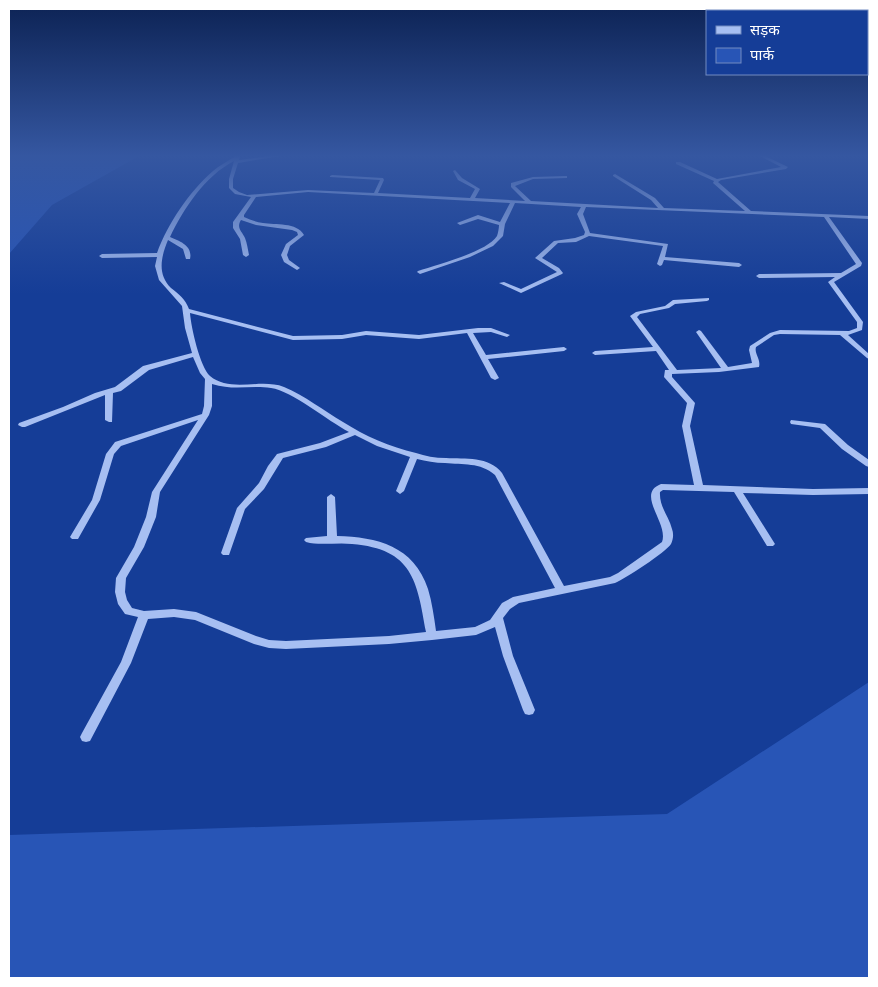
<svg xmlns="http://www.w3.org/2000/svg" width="878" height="987" viewBox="0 0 878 987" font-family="'Noto Sans','Noto Sans Devanagari',sans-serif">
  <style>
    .green { fill: #2855b6 }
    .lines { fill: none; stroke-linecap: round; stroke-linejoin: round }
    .minor { fill: #a7bff2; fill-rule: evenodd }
  </style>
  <rect width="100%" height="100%" fill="#153d97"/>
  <!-- green -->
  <path class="green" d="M9,156H139L52,205L9,254Z
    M869,682V978H9V835L667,814Z"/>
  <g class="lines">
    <!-- minor -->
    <path class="minor" d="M236,156H240L239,160L269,156H280L238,163L233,179V188L239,192L247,195L308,190L374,193L380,180L330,177V176L332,175L383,178L384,180L378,193L470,198L475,189L458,180L453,171L455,170L462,178L480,189L475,198L525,201L511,187V183L533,177L565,176H567V178L533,179L515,186L531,201L658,208L651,200L613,176V175L615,174L655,198L664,208L745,211L713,183L714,181L676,164V162H680L717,179L781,167L760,156H765L788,167L786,169L721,180L718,182L751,211L869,216V219L829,217L862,263L861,266L834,282L863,322L862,330L848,335L869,354V359L867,358L840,335L780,334L774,335L756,347C754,354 761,359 759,367L719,372L672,374V377L695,403L690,426L703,485L813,489L869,488V494L813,495L743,493L775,544L773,546H767L734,492L663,490L660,492C659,507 669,516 672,529C674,534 673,540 671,544C666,552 625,579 615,583L519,603L510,609L503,618L513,656L535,710L533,714L529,715L525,714L523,710L503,656L495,627L476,635L432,640L389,644L286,649L269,648L254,644L195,620L174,617L148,619L131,663L90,741L86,742L82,741L80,737L82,733L121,662L138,617L125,614L118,604L115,592L116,578L134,547L146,517L152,492L198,420L121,446L114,454L100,500L78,539H72L70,537L92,500L106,454L115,442L202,414L204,406L205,379L200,373L193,357L149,370L121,391L113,393L112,422H109L105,420V395L25,427H22L18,425L19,423L63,407L95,393L115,387L143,366L192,353L185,328L182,306L159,280L155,266L157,257L102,258L99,256L102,254L157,253C168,223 189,192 213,171C220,165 228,161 236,156ZM234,161L229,179V188L235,194L251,197L233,222V228L240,239L243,255L246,257L249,255C248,250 247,243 245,238C242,231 236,228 241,220L256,225L292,230L297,232L298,235L286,244L281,255L284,262L297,270L300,268L289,260L287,255L290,246L304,235C297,222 275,225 263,223C256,222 250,220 244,217V215L256,197L308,192L510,203L500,222L478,215L457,223L460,225L478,219L499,225C499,228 498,233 497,236C487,252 436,265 418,271L417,272L420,274L470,257L493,246L503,236L505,224L515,203L581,207L577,214L585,232L584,235L575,238L554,241L535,258L557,272L521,289L504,282L499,283L521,293L562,274L563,273L559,268L542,258L558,243L576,242L589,236L663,246L657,264L660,266L662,265L664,260L739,267L742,265L739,263L665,257L668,244L590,233L583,214L586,207L824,217L856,264L841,273L759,274L756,276L759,278L835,277L828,282L857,322V328L849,331L780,330L770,333L750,346L749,350L752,363L728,367L701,331L699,330L696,332L721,368L677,370L637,317L640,314L669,308L675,304L707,301L709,300V298L673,300L665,306L636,312L630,316L653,347L595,351L592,353L595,355L656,351L669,370H665L664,377L687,403L682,426L694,485L661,484C635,494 669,523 662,542L618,573L610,577L564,586L502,473C489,456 465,459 446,458C435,458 425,456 416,453C390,447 365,436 343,422C323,410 305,396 284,387C261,378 230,393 210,376C200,367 191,327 190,313L293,340L342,339L366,335L419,339L467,333L491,378L495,380L499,378L488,359L564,351L567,349L564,347L486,355L473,333L491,332L507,337L510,335L491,328H478L419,335L366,331L342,335L293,336L189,309C185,299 179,294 171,288C157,274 161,257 168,240L183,249L186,259H190C193,246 180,241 170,237C184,208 205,176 234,161ZM212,384C234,391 250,385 271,388C292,391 328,421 349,432L320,443L277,454L268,466L259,483L237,508L221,553L223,555H229L245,509L264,489L283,458L326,447L355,435L377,446L410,457L396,491L400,494L404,491L417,459C426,461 435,463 445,463C463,465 480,462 495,475L555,588L513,597L502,603L490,620L475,627L436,631C434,617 432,602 428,589C414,546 377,537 337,536L335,497L331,494L327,497V536L306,538L304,540L306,542C320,546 337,542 352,544C413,549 417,581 426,632L389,636L286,641L269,640L256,636L196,612L174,609L144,611L132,608L127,600L125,592L126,578L144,547L156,517L160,492L209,415L212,406Z
      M791,420L825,424L848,445L869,460V467L866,466L842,449L820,428L791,424L790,422Z"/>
  </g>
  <!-- sky -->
  <linearGradient id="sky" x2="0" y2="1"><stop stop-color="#0c2253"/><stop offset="0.53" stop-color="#3557a1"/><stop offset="1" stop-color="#3557a1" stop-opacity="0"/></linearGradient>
  <rect width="878" height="294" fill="url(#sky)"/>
  <!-- border -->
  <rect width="878" height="987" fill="none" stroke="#ffffff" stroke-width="20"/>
  <!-- legend -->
  <rect x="706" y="10" width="162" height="65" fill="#153d97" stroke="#738bc1"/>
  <rect x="716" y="26" width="25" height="8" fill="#a7bff2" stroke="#738bc1"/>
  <text x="750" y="35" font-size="15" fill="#ffffff">सड़क</text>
  <rect x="716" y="48" width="25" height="15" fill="#2855b6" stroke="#738bc1"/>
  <text x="750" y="60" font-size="15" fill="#ffffff">पार्क</text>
</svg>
